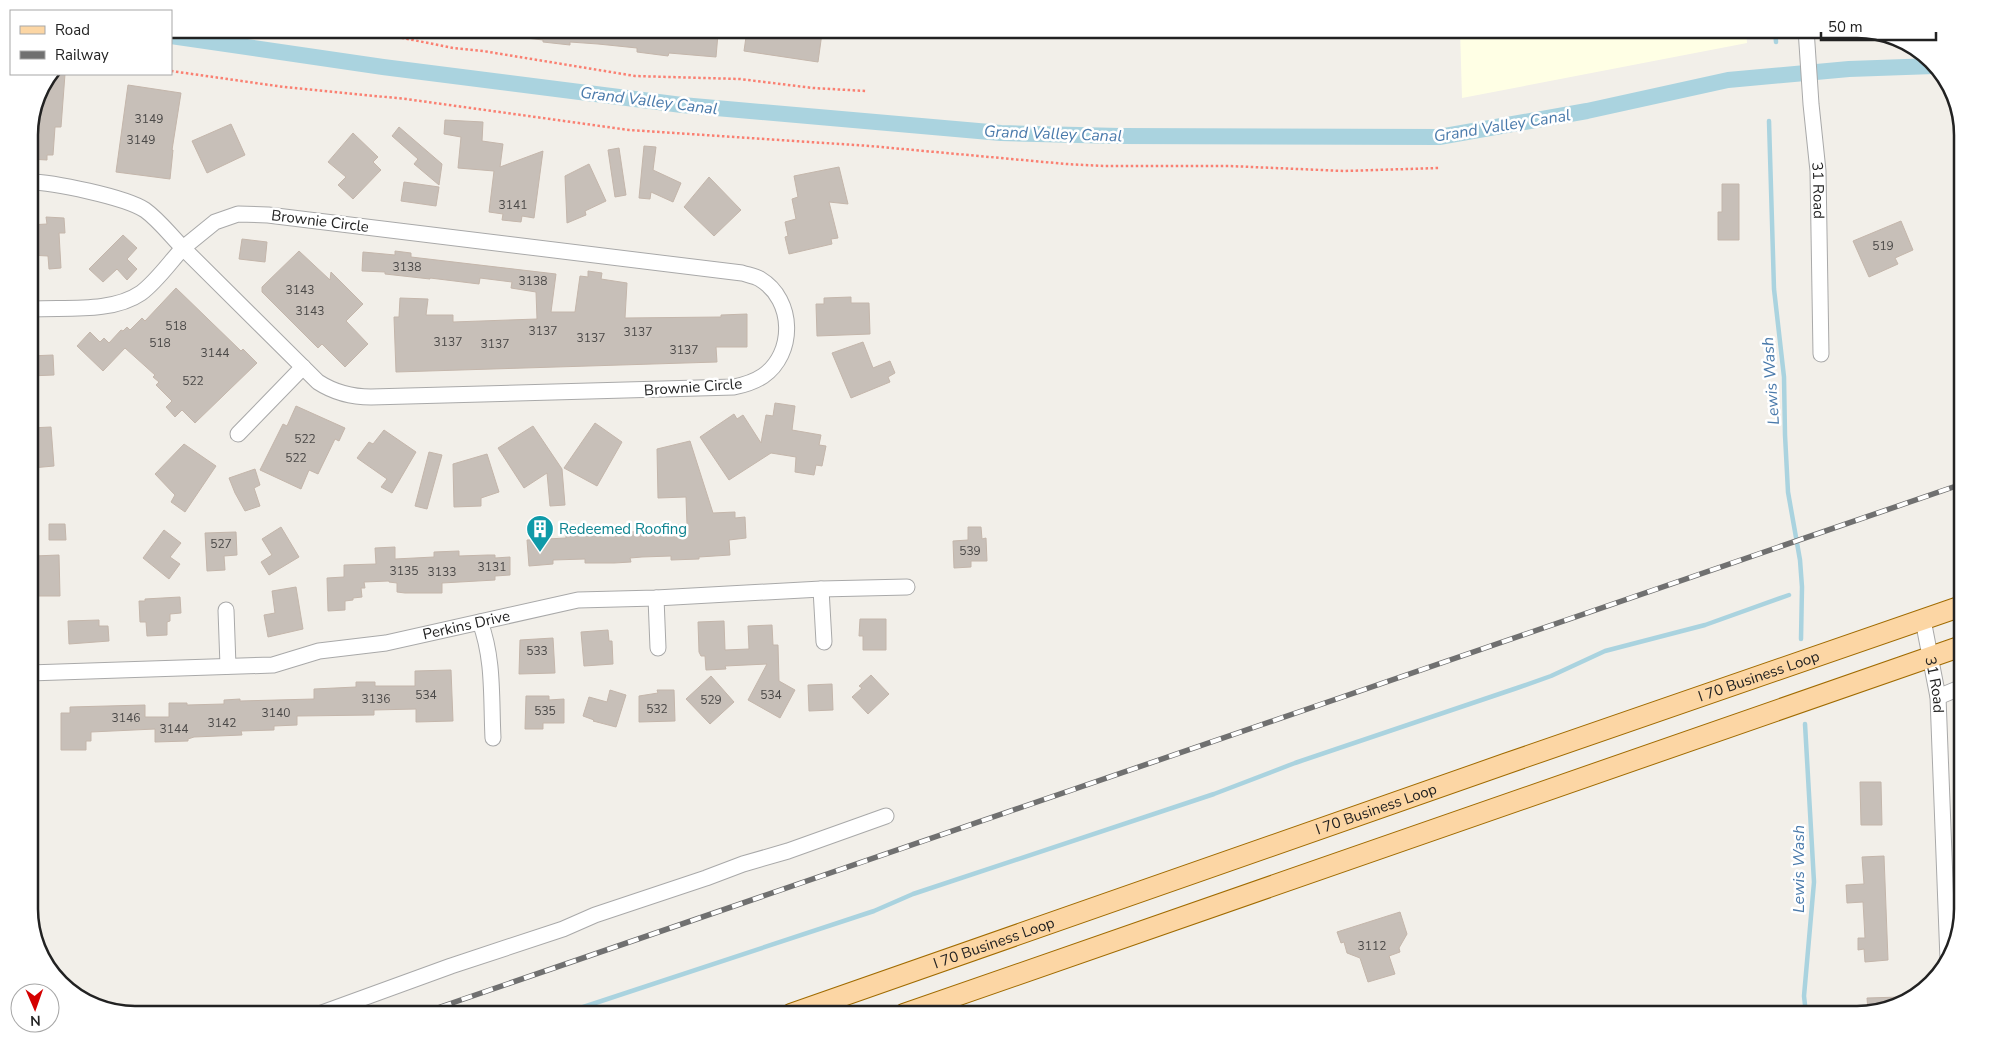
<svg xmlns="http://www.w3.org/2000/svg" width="1991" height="1043" viewBox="0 0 1991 1043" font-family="'Nunito Sans',sans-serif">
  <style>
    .education { fill: #ffffe5 }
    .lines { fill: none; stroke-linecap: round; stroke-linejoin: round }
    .stream { stroke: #aad3df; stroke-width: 4.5 }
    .canal { stroke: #aad3df; stroke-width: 16 }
    .building { fill: #c7bfb8; stroke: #c4b6ab }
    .minor-casing { stroke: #a9a9a9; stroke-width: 17 }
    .major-casing { stroke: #a06b00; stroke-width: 22 }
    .path { stroke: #fa8072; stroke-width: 2.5; stroke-dasharray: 2.5 2.5; stroke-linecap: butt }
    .minor { stroke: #fff; stroke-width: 15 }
    .major { stroke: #fcd6a4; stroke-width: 20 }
    .rail-casing { stroke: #707070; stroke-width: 5.5 }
    .rail { stroke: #fff; stroke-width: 4; stroke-dasharray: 11; stroke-linecap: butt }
    .labels { text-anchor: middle; stroke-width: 5; stroke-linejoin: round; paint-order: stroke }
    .number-label { font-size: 12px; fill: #4b4948 }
    .street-label { font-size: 15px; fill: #222; stroke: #fff }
    .culture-label { font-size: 15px; fill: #0d838f; stroke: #fff; text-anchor: start }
    .water-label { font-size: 16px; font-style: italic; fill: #4a7aab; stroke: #fff }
    .rim { fill: none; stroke: #222; stroke-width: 2.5 }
  </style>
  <rect width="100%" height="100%" fill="#f2efe9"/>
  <!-- education -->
  <path class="education" d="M1460,29H1746L1747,43L1462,98Z"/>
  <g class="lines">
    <!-- stream -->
    <path class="stream" d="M1775,29L1776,42
      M1769,121L1774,289L1784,377L1785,435L1788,492L1800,560L1802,587L1801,639
      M1805,724L1814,882L1804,996L1806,1014
      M562,1014L874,911L913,894L1214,794L1295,763L1517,688L1551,676L1605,651L1705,625L1789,595"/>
    <!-- canal -->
    <path class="canal" d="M171,36L383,67L682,105L1001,133L1120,136L1439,137L1587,111L1728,80L1849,69L1934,66"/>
  </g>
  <!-- building -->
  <path class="building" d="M519,29H718V34L716,57L669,53L668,56L637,52V48L598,44L570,42V45L543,42V40L518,37Z
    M758,29H807V32L822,33L818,62L744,51L747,30L757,31Z
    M50,74H65L61,127H55L53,155H47V160L30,159L29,128L37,94Z
    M128,85L181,93L172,150H173L170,179L116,172Z
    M445,120L483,122L482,141L503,144L500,167L543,151L534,218L522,216L521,222L502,220L503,214L489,212L494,171L458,168L461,137L444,134Z
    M231,124L245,155L207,173L192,141Z
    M399,127L442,164L439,185L414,164L418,159L392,136Z
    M353,133L378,157L373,162L381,170L353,199L338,185L346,177L328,162Z
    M644,146L656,147L653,170L681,183L673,202L651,192L650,199L639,198Z
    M619,148L626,195L615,197L608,150Z
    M589,164L606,201L585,211L586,215L567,223L565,176Z
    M839,167L848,204L829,202L838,238L831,239L832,244L789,254L785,237L788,236L785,222L796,219L792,199L798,197L794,176Z
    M709,177L741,210L714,236L684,207Z
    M404,182L439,187L436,206L401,201Z
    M1722,184H1739V240H1718V212H1722Z
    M46,217L64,218L65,233H59L61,268L49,269L48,256L29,255V225L47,224Z
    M1901,221L1913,250L1895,258L1898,264L1869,277L1853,241Z
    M123,235L137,248L127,259L137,269L127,280L117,269L103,282L89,269Z
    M242,239L267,242L265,262L239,259Z
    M299,251L330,280L331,272L363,304L346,321L368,344L345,367L322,344L318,348L262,292V287Z
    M395,251L411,253V257L556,274L551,312H575L580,276L588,277V271L602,273L601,279L627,283L625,318L721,317V315L747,314V347H716L717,362L396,372L394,317H399L400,298L428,299L426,315H453V322L537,319L536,292L511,288L512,282L480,278L479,284L430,278V279L385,274V272L362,271L363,252L395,255Z
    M176,288L241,351L243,349L257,363L195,423L182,410L175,417L166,407L172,401L156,385L159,382L153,377L155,375L125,348L103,371L77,346L90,332L100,342L104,338L109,343L121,330L123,331L127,327L130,330L142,318L145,321Z
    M851,297V303H869L870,334L817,336L816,304H824V298Z
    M863,342L873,368L890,361L895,373L888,377L890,382L851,398L832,353Z
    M53,355L54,375L29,376V356Z
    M775,403L795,406L792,430L821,435L819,445L826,446L822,466L816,465L814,475L795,472L796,457L771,453L729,480L700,437L734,414L737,419L743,415L761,443L766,415L773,416Z
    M296,406L345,428L339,441L335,439L318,474L309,470L301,489L260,470L283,424L287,426Z
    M595,423L622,442L597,486L564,468Z
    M533,426L562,469L565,505L550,506L547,473L524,488L498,448Z
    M51,427L54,466L32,468L31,456H29L30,428Z
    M384,430L416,452L392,493L381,487L387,479L357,458L369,442L373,444Z
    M690,441L713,513L735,512V518L745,517L746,538L729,540L730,555L699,557V559L671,560V556L642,557L630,558L631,562L614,563H585V559L553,560V564L529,566L527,540L566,538V531L600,529V533L655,531V526L687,525L686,497L658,498L657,449Z
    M184,444L216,466L185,512L171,502L175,495L155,474Z
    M429,452L442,455L427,509L415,506Z
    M487,454L499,492L481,498V506L454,507L453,464Z
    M255,469L260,485L254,488L260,506L245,511L235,493L229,478Z
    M49,524H65L66,540H49Z
    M281,527L299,557L269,575L261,562L272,555L262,539Z
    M968,527H981L982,539L986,538L987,561H971V567L954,568L953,541L968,540Z
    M164,530L181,543L170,557L180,564L169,579L143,558Z
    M236,532L237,555L224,556L225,570L207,571L205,533Z
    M395,547V559L434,557V552L459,551V556L488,555H495V558L510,557V575L495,576V580L442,583V593H405L397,592V583L389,582V581L364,582L365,588H361L362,597L353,598V600L345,601V610L328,611L327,578L344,577V565L376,564L375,548Z
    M59,555L60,596H36L34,556Z
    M296,587L303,629L268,637L264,615L275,613L272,591Z
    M180,597L181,613L170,614V621L167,622V635L147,636L146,622H140L139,601H145V599Z
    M860,619H886V650H863V636H859Z
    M99,620V626H108L109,641L69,644L68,621Z
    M724,621L725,650L749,649L748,626L772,625L773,645H778L779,681L795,690L780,718L748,700L767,664L725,666L726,669L706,670L705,656H701L699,652L698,622Z
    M608,630L609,641H612L613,664L584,666L581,632Z
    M553,638L555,673L519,674L520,640Z
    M451,670L453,721L416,722V709L374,710V715L297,716V725L274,726V730L241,731L242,735L194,737L188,739V741L155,742V729L91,732V741H86V750H61V713H70V707L145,705V717H169V703H187V705L224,704V700L240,699V701L314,699V689L356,687V682H375V686H415V671Z
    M871,675L889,694L868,714L852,697L862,688L859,686Z
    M711,676L734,702L710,724L686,699Z
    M832,684L833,710L809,711L808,685Z
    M610,690L626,695L616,727L593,721L594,720L583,716L589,697L607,702Z
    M657,690H674L675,721L639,722V696L658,693Z
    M526,696H549V700L564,699V723H543V729H525Z
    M1860,782H1881L1882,825H1861Z
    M1884,856L1888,960L1865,962L1864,949L1858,950V938H1865L1863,902L1847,903L1846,885L1864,884L1862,857Z
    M1400,912L1407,934L1399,948L1400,952L1389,956L1395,974L1368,982L1360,958L1347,953L1344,942L1341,943L1337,932Z
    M1901,997L1902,1002L1868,1011L1867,998Z"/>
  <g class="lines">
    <defs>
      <g id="minor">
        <path id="s1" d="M1806,29L1811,104L1818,171L1821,354"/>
        <path d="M29,182C53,182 125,197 145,210C159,220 171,236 183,248C170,262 157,281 141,293C112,313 66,307 32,309"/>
        <path d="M238,214L268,215L742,273C748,275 755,276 760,279C795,300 795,354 763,376C754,382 744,385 734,387L371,397C352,397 335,393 318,382L183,248L215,222Z"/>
        <path d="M238,434L303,367"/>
        <path d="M821,589L824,642"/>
        <path d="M656,598L658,648"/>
        <path d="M226,610L228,666"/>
        <path id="s2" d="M1923,620L1938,697L1948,960"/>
        <path d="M480,622C494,659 491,699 493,738"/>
        <path id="s3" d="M29,673L273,665L319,651L386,643L578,600L656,598L821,589L907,587"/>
        <path d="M1938,697L1962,687"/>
        <path d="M319,1014L451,966L563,929L595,915L706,878L743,864L788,851L886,816"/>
      </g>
      <g id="major">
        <path id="s4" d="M791,1014L1505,764L1962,606"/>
        <path d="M904,1014L1962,646"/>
      </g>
    </defs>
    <!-- minor casing -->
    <use href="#minor" class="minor-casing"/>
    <!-- major casing -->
    <use href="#major" class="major-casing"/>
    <!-- path -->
    <path class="path" d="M307,29L363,36L398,37L453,48L483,51L635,76L740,79L813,88L866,91
      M171,71L284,87L406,99L629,130L870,146L1066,164L1104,166H1229L1344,171L1439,168"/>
    <!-- minor -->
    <use href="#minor" class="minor"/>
    <!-- major -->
    <use href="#major" class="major"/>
    <defs>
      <path id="rail" d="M420,1014L1962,484"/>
    </defs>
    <!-- rail casing -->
    <use href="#rail" class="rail-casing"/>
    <!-- rail -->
    <use href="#rail" class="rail"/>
  </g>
  <!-- icons -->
  <defs>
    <symbol id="building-pin" viewBox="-11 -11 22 30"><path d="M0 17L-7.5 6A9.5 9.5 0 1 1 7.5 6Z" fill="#0f9aa8" stroke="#fff"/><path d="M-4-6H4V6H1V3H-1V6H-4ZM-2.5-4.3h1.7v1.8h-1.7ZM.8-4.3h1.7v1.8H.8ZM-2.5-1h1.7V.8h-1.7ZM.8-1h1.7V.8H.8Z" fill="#fff"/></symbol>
  </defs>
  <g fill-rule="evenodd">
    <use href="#building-pin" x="524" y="513" width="32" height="43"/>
  </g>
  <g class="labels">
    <!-- number labels -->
    <g class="number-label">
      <text x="149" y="123">3149</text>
      <text x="141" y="144">3149</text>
      <text x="513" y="209">3141</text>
      <text x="1883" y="250">519</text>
      <text x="407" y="271">3138</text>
      <text x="533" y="285">3138</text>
      <text x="300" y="294">3143</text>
      <text x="310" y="315">3143</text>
      <text x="176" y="330">518</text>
      <text x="543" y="335">3137</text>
      <text x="638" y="336">3137</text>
      <text x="591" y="342">3137</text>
      <text x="448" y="346">3137</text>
      <text x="160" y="347">518</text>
      <text x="495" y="348">3137</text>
      <text x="684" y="354">3137</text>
      <text x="215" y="357">3144</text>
      <text x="193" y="385">522</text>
      <text x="305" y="443">522</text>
      <text x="296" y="462">522</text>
      <text x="221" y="548">527</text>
      <text x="970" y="555">539</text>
      <text x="492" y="571">3131</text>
      <text x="404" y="575">3135</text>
      <text x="442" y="576">3133</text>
      <text x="537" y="655">533</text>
      <text x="426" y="699">534</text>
      <text x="771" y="699">534</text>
      <text x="376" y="703">3136</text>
      <text x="711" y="704">529</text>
      <text x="657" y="713">532</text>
      <text x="545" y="715">535</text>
      <text x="276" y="717">3140</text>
      <text x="126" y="722">3146</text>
      <text x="222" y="727">3142</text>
      <text x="174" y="733">3144</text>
      <text x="1372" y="950">3112</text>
    </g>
    <!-- street labels -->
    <g class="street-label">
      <text dy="5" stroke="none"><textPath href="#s1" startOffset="162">31 Road</textPath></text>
      <text transform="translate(320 221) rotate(7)" y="5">Brownie Circle</text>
      <text transform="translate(693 387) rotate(-4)" y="5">Brownie Circle</text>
      <text dy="5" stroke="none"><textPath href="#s3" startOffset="442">Perkins Drive</textPath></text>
      <text dy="5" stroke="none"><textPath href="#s4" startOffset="1025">I 70 Business Loop</textPath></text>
      <text dy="5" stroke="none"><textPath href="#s2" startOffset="66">31 Road</textPath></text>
      <text dy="5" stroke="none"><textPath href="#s4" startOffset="620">I 70 Business Loop</textPath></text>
      <text dy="5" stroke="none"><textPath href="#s4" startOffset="215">I 70 Business Loop</textPath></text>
    </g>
    <!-- culture labels -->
    <g class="culture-label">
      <text x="559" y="534">Redeemed Roofing</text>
    </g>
    <!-- water labels -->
    <g class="water-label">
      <text transform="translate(649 100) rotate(7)" y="6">Grand Valley Canal</text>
      <text transform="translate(1502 125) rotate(-9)" y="6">Grand Valley Canal</text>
      <text transform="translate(1053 133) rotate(2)" y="6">Grand Valley Canal</text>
      <text transform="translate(1770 381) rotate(-94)" y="6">Lewis Wash</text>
      <text transform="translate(1798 869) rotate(-90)" y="6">Lewis Wash</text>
    </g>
  </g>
  <!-- crop -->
  <path d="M0 0H1991V1043H0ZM135 38H1857A97 97 0 0 1 1954 135V909A97 97 0 0 1 1857 1006H135A97 97 0 0 1 38 909V135A97 97 0 0 1 135 38Z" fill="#fff" fill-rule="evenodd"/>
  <path class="rim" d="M135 38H1857A97 97 0 0 1 1954 135V909A97 97 0 0 1 1857 1006H135A97 97 0 0 1 38 909V135A97 97 0 0 1 135 38Z"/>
  <!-- legend -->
  <rect x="10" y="10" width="162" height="65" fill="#ffffff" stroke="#a7a7a7"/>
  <rect x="20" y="26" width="25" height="8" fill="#fcd6a4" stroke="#a7a7a7"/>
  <text x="55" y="35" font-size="15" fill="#222222">Road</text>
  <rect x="20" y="51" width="25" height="8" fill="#707070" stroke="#a7a7a7"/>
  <text x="55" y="60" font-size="15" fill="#222222">Railway</text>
  <!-- north arrow -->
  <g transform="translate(35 1008) rotate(178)"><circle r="24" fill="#ffffff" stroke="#a7a7a7"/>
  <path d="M0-4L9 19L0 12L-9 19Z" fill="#d40000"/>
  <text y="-8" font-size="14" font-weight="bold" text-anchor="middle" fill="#222222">N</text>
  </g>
  <!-- scale -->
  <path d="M1821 32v8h115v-8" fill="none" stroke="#222222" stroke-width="2.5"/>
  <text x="1828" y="32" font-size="15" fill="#222222" stroke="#ffffff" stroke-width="4" paint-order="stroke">50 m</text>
</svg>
